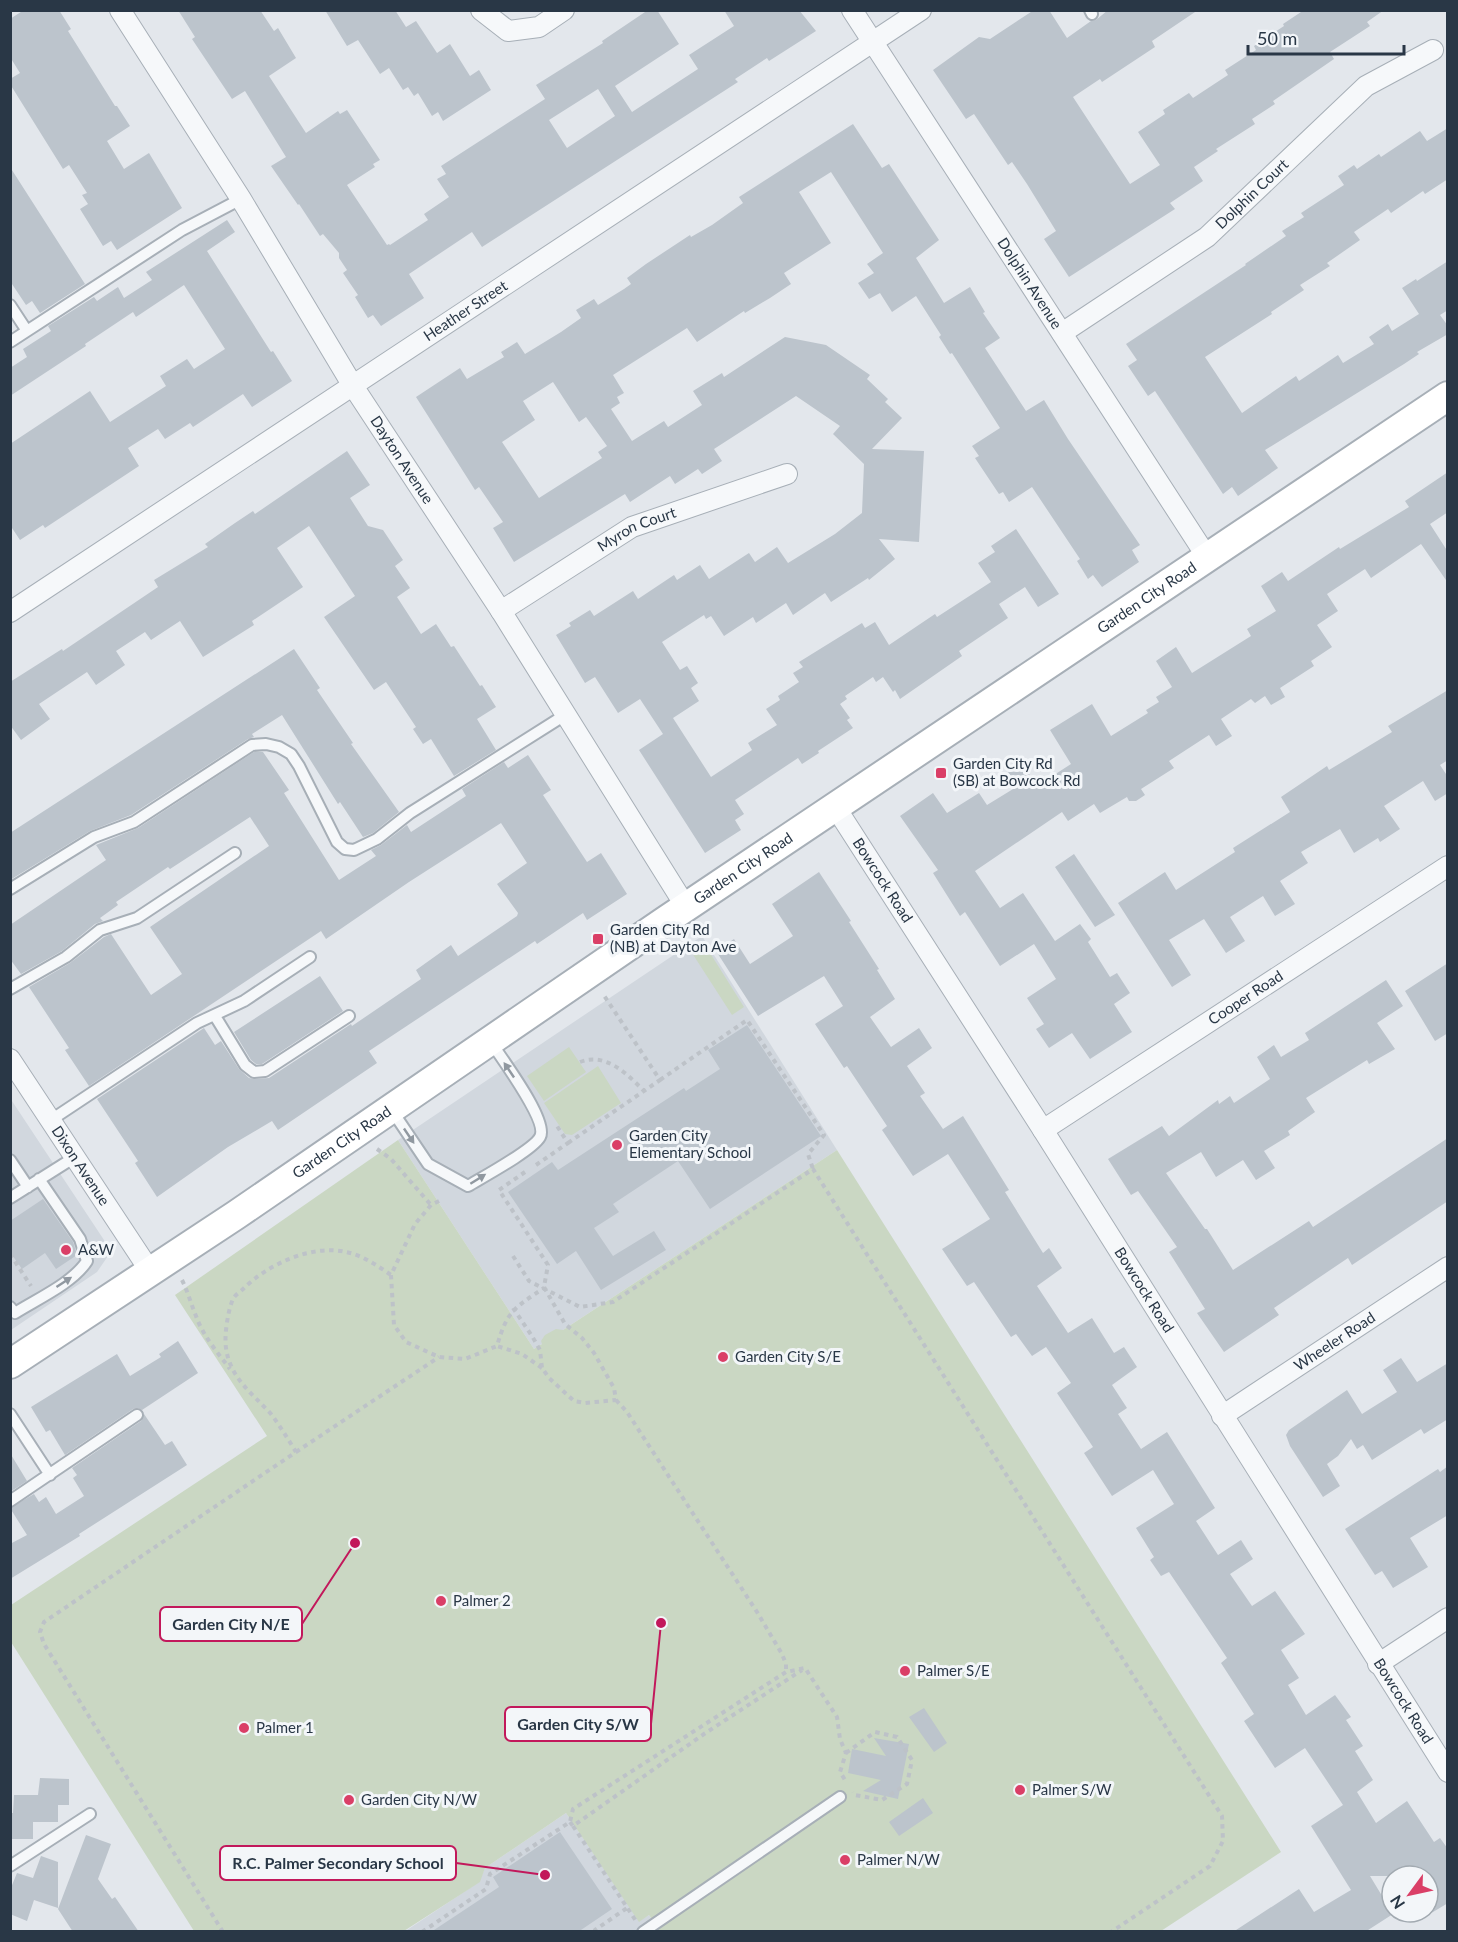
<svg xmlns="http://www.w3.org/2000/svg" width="1458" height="1942" viewBox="0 0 1458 1942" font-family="Lato,sans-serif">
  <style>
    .built { fill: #d1d7de }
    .green { fill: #cad7c3 }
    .building { fill: #bcc4cc; fill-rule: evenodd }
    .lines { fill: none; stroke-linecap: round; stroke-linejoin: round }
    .lane-casing { stroke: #a7afb7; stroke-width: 14 }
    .street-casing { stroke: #a7afb7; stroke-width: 22 }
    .secondary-casing { stroke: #a7afb7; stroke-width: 32 }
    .path { stroke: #bdc2c8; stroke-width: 4; stroke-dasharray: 4.5 4.5; stroke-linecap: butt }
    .lane { stroke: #f6f8fa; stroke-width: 10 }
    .street { stroke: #f6f8fa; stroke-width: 20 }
    .secondary { stroke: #fff; stroke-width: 28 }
    .oneway { fill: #9098a0 }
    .poi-dot { fill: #da3f67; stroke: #f3f6f9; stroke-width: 2 }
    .labels { text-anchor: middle; stroke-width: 6; stroke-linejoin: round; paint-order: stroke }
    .street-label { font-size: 15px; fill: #293746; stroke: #f3f6f9 }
    .poi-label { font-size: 15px; fill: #293746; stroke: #f3f6f9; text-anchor: start }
    .leader { fill: none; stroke: #c2185b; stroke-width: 2 }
    .callout-dot { fill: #c2185b; stroke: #f3f6f9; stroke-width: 2 }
    .callout { fill: #f3f6f9; stroke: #c2185b; stroke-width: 2 }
    .callout-label { font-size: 16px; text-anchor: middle; font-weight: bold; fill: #293746 }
  </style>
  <rect width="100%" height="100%" fill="#e3e7ec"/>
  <!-- built -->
  <path class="built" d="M702,936L837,1150L534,1349L398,1140Z
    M10,1098L104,1240L108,1256L97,1272L11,1330Z
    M566,1813L639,1921L649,1915L660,1932H404L479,1882L485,1868Z"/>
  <!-- green -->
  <path class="green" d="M705,945L744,1007L732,1015L692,953Z
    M569,1047L586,1072L544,1101L527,1076Z
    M598,1066L621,1103L572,1135L565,1134L544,1103Z
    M398,1140L534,1349L542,1344L541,1341L545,1335L556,1329L563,1330L837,1150L1281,1852L1161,1931H660L649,1915L639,1922L566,1813L485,1868L480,1882L404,1931H194L11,1642V1605L267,1436L175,1295Z"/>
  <!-- building -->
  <path class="building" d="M24,10H59L71,29L68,31L115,106H117L130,126L107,141L124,169L149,153L182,208L117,250L111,241L103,246L80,209L88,204L82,195L87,193L69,165L63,169L10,84V79L20,73L10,57V19Z
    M178,10H260L274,31L278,28L296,58L269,76L306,133L338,111L340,114L347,110L380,160L373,164L375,167L347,185L387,245L389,244L390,245L428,220L424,214L449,197L437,179L446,174L441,166L545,99L536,85L603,43L602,41L648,10H657L679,44L615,86L632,112L698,69L689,55L734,26L724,10H799L816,31L769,61L767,58L735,79L738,82L482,247L472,232L409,274L424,298L381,326L373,315L368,318L355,297L358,295L343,273L347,270L339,258V253L323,234L320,236L299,204L298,205L271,166L286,157L245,91L232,99L192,39L195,37ZM598,89L615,116L567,148L549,120Z
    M325,10H395L406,27L416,21L437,53L450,44L470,76L479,70L491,90L443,121L438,112L432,116L418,93L414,96L408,87L403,90L389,68L380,74L358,40L347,46Z
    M1034,10H1049L1067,38L1091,21L1096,20L1108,10H1198L1152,41L1155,47L1102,82L1100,79L1073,97L1130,184L1160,165L1138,132L1165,114L1163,110L1189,93L1193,98L1228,75L1225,70L1256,50L1254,46L1284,26L1283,24L1304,10H1384L1367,22L1370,26L1330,52L1334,59L1273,101L1275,104L1252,119L1255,124L1216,149L1218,151L1194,167L1203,181L1170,203L1175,209L1069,277L1044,239L1056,231L1027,184L1012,162L1008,165L974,114L966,119L933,70L979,37L990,39Z
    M853,124L882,168L889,164L939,240L916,258L944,303L970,287L985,312L983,313L1000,338L985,348L1026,411L1044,400L1068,439L1140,545L1132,550L1139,562L1102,587L1093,575L1088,579L1077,561L1080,559L1032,487L1009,502L1003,492L999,494L975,458L979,456L972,446L1000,428L952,353L950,354L939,337L941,335L916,296L892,312L880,293L869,299L858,283L874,273L867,264L883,253L831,172L799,192L831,243L784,273L791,284L770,298L745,313L744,311L697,342L687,328L613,375L624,393L617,397L620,403L611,409L632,441L664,421L668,427L702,405L693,391L722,373L724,377L785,337L826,345L870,375L867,379L888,399L885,402L902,418L872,449L924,451L919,542L879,539L895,559L869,580L868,578L831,602L825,593L793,615L786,603L756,623L753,617L724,636L711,616L706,619L704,615L662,642L680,670L687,666L698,683L691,688L699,701L673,718L711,777L752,750L748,743L777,725L766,709L780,700L778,696L799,682L793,673L803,667L799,662L862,623L865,628L875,622L889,645L935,614L937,617L991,582L978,563L995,552L991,546L1016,529L1059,594L1038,607L1025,587L999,604L1008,618L959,651L962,656L900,699L895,690L893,692L883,677L876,682L873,677L845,696L847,699L840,704L850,718L847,720L853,728L818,751L819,753L802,764L798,758L735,800L744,814L735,820L741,830L705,853L639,750L663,734L640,699L618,713L595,677L585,683L556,635L571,626L569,623L590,610L594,616L633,591L638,599L674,575L677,580L700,565L709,579L749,553L755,562L777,547L788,563L835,534L862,513L864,464L833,434L840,426L796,396L714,449L722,461L702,474L698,469L675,484L670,476L630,502L625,494L514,562L493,528L503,522L479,487L475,490L416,397L460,368L467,379L504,357L501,352L517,342L525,354L561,332L581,318L576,310L594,299L598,305L624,289L631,284L627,278L646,264L690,235L691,237L712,225L743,203L739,197ZM553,382L579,422L586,417L607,446L598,452L602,458L539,498L502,442L535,420L523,401Z
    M1448,128V179L1425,194L1423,191L1391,213L1388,209L1354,232L1360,240L1327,263L1330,266L1300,285L1304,290L1271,312L1272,314L1205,357L1242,413L1296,376L1299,381L1338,355L1343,363L1374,344L1369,337L1388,324L1392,331L1419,314L1402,288L1416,279L1417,281L1448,261V310L1440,315L1448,326V334L1417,352L1419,354L1404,364L1265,450L1278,468L1238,496L1232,487L1223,494L1155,391L1148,396L1128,366L1137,360L1126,344L1246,265L1245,264L1286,236L1282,231L1304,217L1301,213L1344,185L1338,176L1354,165L1357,169L1379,154L1381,157L1420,131L1427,141Z
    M10,167L85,284L40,313L32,301L26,305L10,281Z
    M227,220L235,232L207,251L271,352L273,351L292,381L252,407L243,394L193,427L190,423L165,439L158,429L128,448L139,466L45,528L43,525L20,540L10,525V444L90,391L110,422L166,386L160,376L187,359L194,369L225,349L184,285L136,317L133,312L85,344L86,346L10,396V368L27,357L23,349L51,331L48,326L94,297L97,301L118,287L124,298L152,280L146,272Z
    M347,451L370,485L350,498L368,526L383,530L403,560L395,566L410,588L397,597L421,634L436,624L451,647L454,646L480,686L482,685L496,707L477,719L496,750L454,776L431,739L423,744L413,729L416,727L386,682L374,690L324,617L355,596L309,526L277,548L303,587L252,621L254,625L203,657L180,621L151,640L145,632L116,651L125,665L96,685L87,672L39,704L50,719L21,740L10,725V682L62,649L63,651L158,587L154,580L208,547L205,544L235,523L253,511L255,514Z
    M1448,472V512L1430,524L1448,552V583L1421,544L1371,578L1365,569L1327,594L1338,611L1317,625L1332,647L1311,661L1314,666L1280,688L1285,697L1271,705L1265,696L1255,703L1251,699L1221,719L1232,736L1216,746L1209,735L1169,761L1174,768L1141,789L1145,795L1136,801H1129L1127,797L1100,813L1094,804L1068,821L1062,812L975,871L1000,908L1023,893L1055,941L1080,924L1091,939L1088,942L1110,977L1117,973L1130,993L1114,1004L1132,1032L1090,1059L1072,1033L1049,1048L1036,1029L1044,1024L1027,998L1056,979L1034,944L1000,966L965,912L960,916L933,873L938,870L900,816L933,793L947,813L979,793L987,805L1018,786L1008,772L1022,763L1037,786L1071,764L1050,730L1092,704L1111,736L1148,713L1146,710L1159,702L1156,697L1172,687L1156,661L1176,647L1192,673L1251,636L1247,629L1276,611L1261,586L1282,572L1288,581L1339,547L1340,549L1409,507L1405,501Z
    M294,649L320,688L317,690L353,743L351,744L399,812L373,833L363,837L340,802L338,804L282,715L252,734L254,737L248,739L131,815L90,831L10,880V833Z
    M1448,690V760L1440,765L1448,777V793L1435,801L1423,781L1384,806L1400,829L1380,842L1378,838L1354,853L1340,829L1301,852L1308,863L1280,881L1295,904L1275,916L1263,896L1230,917L1245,941L1226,953L1204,919L1169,940L1191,975L1172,987L1118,903L1165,872L1176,890L1235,852L1233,848L1290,812L1281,797L1327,766L1329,770L1392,732L1388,726Z
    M254,752H263L289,790L284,793L339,880L376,856L371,850L381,845L407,825L411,832L466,796L462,789L504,762L508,768L528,755L551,790L543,795L587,862L601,853L627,894L587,920L583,913L537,944L535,941L369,1051L377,1063L278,1130L272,1121L228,1147L157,1197L135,1163L138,1161L97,1099L204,1028L215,1045L221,1041L239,1069L249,1078L255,1079L269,1078L351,1024L352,1026L421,979L416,970L451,945L458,956L517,916L518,913L497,884L527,863L501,823L409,882L326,939L321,931L89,1086L65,1050L69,1048L29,987L70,963L104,937L111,934L151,995L182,974L150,927L269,846L250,817L170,869L168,867L116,902L118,905L100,918L103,921L95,924L62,951L21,974L10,959V925L106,860L96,845L138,828Z
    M1074,854L1115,915L1095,927L1055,867Z
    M819,872L851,921L849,922L879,969L877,970L895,999L870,1017L891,1047L919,1028L932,1048L907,1066L925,1093L920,1096L943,1129L963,1116L1009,1190L1005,1192L1043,1253L1049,1248L1062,1268L1037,1286L1068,1333L1092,1318L1114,1353L1124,1347L1137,1367L1112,1385L1127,1408L1118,1414L1141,1449L1167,1432L1215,1508L1196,1521L1218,1555L1241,1540L1253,1559L1230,1574L1252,1606L1275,1591L1305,1634L1281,1650L1299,1678L1288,1685L1306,1715L1335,1695L1351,1717L1346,1720L1363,1746L1355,1751L1373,1780L1357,1792L1376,1823L1407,1801L1434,1842L1440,1838L1448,1849V1903L1428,1915V1876H1370L1393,1914L1365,1932H1233L1299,1889L1314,1912L1351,1890L1311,1826L1343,1805L1305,1748L1275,1768L1244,1721L1254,1714L1221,1663L1227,1658L1169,1572L1161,1576L1150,1560L1154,1557L1136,1528L1174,1504L1153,1470L1112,1496L1084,1453L1093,1447L1057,1393L1071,1383L1046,1347L1032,1356L1016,1334L1011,1337L974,1282L967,1286L942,1249L990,1219L948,1154L913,1176L882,1130L887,1126L847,1066L844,1068L815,1024L843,1006L824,976L758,1016L716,951L734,939L750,964L793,936L772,904Z
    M1448,963V1033L1435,1041L1405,991Z
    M320,976L343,1011L262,1064H256L251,1060L234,1032Z
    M1386,980L1403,1006L1377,1023L1395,1049L1369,1064L1367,1060L1306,1098L1315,1112L1288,1131L1290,1135L1264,1151L1275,1168L1256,1180L1243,1160L1216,1177L1201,1152L1166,1173L1205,1229H1207L1233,1270L1309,1221L1313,1227L1448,1138V1201L1352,1265L1348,1258L1274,1308L1279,1315L1224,1352L1197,1313L1205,1309L1169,1252L1177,1247L1138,1191L1131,1195L1108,1159L1162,1126L1169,1136L1218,1100L1219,1104L1230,1096L1234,1103L1270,1079L1257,1057L1274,1045L1281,1057L1309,1040L1305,1033Z
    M747,1025L821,1136L710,1209L678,1161L613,1204L619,1212L594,1228L613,1256L654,1231L666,1250L601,1290L576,1251L557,1264L508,1192L552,1162L558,1170L684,1088L686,1091L720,1069L708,1050Z
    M43,1199L73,1242L77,1255L56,1269L45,1253L22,1269L10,1252V1221Z
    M178,1341L198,1373L142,1410L137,1408L133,1409L65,1455L50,1430L46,1432L31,1407L117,1354L130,1376L161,1357L159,1354Z
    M1401,1358L1417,1382L1448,1363V1419L1424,1434L1421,1429L1372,1460L1363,1445L1357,1449L1351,1439L1338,1456L1327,1464L1340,1486L1323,1497L1290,1446L1286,1435L1289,1430L1347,1390L1362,1414L1397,1392L1383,1370Z
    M144,1414L165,1445L172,1441L187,1465L79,1534L80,1536L10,1579V1544L27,1535L10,1508L34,1494L39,1502L46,1497L56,1514L84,1496L73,1478L77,1475L72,1468L141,1421Z
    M10,1453L27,1481L10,1492Z
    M1448,1466V1515L1410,1538L1428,1567L1393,1588L1382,1571L1375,1575L1345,1529L1438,1469L1440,1472Z
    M924,1708L947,1743L934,1752L909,1717Z
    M874,1738L909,1744L898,1799L863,1791L881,1780L848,1773L852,1749L886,1756Z
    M40,1778L69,1779V1805H58V1822H33V1839H10V1813H13L14,1795H38Z
    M923,1798L933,1813L899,1836L889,1822Z
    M560,1832L612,1909L578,1932H431L499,1887L493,1877Z
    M86,1835L111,1844L98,1879L112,1899L115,1897L139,1932H73L58,1909Z
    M41,1856L58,1862V1908L34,1900L27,1921L10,1914V1890L17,1873L33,1878Z"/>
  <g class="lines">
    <defs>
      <path id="lane" d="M1090,10L1092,14
        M10,305L27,331
        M10,342L182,230L241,199
        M10,889L94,837L134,822L252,745L266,744L279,747L291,754L299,766L337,842L345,849L354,850L377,839L410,813L565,715
        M10,989L66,957L100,930L137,918L235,853
        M215,1016L245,1065L254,1072L265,1071L349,1016
        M391,1109L428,1164L468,1186C483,1177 533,1150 540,1137C549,1121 501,1058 491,1042
        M51,1120L197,1023L244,1001L310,957
        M10,1160L28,1187
        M10,1198L75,1157
        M10,1307L15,1313C37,1299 73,1283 87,1261L80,1239L39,1179
        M10,1414L50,1475
        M10,1501L137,1415
        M10,1866L90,1814
        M643,1932L840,1797"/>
      <g id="street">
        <path id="s1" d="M120,10L241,199L353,386L501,611L686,907"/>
        <path d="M481,10L508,31L539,27L564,10"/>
        <path id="s2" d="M852,10L1207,557"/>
        <path id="s3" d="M1062,333L1207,237L1366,86L1433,50"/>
        <path id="s4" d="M501,611L632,527L787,474"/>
        <path id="s5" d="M10,612L921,10"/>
        <path id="s6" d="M836,808L1043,1130L1448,1772"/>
        <path id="s7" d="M10,1059L150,1271"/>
        <path id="s8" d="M1043,1130L1448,866"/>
        <path id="s9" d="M1222,1416L1448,1267"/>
        <path d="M1378,1664L1448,1618"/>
      </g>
      <g id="secondary">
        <path id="s10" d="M10,1364L236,1215L665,921L1448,396"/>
      </g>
    </defs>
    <!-- lane casing -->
    <use href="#lane" class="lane-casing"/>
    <!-- street casing -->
    <use href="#street" class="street-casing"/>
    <!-- secondary casing -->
    <use href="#secondary" class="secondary-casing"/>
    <!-- path -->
    <path class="path" d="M580,1062C606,1052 627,1074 644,1091
      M660,1080L747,1020L824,1135L808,1154L813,1169
      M568,1143L660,1080L603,994
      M377,1149L391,1159L431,1205
      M536,1165L568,1143L557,1126
      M439,1201L431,1205L415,1224L391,1275L394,1325L406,1342L439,1357L465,1359L497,1346
      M10,1254L31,1286
      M513,1256L529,1281L580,1307L613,1302L813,1169L1222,1816L1223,1841L1210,1866L1111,1932
      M182,1280C188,1292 191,1304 196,1316C203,1336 218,1353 230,1369
      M513,1308L532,1336L540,1350L542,1368L549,1378L574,1401L585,1403L616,1400L614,1388L594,1353L582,1338L565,1324L544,1287L548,1265L499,1190L525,1172
      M542,1368L522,1354L497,1346C507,1311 514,1308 544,1288
      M616,1400L627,1412L757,1612L782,1654L786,1664V1672
      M296,1452L439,1357
      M846,1753L875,1732L897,1737L912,1760L907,1784L882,1800L855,1795L853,1792
      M570,1822L573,1826L704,1734L802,1670
      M573,1826L636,1921
      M223,1932L44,1644L40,1632L44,1622L296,1452C288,1439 280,1426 271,1414C252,1393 230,1378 226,1348C224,1336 228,1310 233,1299C235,1295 240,1292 243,1289C267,1265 311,1244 346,1252C362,1255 378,1266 391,1275
      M422,1932L486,1889L490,1874L570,1822L573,1809L786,1672L805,1668L837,1717L840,1739L846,1753L840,1772L847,1783
      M596,1932L595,1930L627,1908"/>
    <!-- lane -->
    <use href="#lane" class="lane"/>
    <!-- street -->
    <use href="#street" class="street"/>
    <!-- secondary -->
    <use href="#secondary" class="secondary"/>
  </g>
  <!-- one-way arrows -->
  <defs><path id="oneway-solid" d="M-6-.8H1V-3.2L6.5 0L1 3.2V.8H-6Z" transform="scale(1.5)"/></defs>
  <g class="oneway">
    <use href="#oneway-solid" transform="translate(509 1070) rotate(-124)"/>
    <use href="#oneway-solid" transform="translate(409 1136) rotate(56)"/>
    <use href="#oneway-solid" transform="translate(478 1179) rotate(-32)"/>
    <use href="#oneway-solid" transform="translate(64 1282) rotate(-33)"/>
  </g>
  <!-- markers -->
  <g class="poi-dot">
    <rect x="935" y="767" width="12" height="12" rx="3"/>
    <rect x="592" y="933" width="12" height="12" rx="3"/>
    <circle cx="617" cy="1145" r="6"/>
    <circle cx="66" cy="1250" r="6"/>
    <circle cx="723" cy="1357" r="6"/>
    <circle cx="441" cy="1601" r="6"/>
    <circle cx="905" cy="1671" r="6"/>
    <circle cx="244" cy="1728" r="6"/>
    <circle cx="1020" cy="1790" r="6"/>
    <circle cx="349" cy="1800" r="6"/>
    <circle cx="845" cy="1860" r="6"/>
  </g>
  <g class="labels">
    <!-- street labels -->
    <g class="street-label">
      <text dy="5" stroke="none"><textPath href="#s3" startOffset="236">Dolphin Court</textPath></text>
      <text dy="5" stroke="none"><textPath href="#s2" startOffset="326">Dolphin Avenue</textPath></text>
      <text dy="5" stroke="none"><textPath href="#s5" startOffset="546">Heather Street</textPath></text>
      <text dy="5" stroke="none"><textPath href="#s1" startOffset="531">Dayton Avenue</textPath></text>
      <text dy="5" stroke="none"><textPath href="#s4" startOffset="159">Myron Court</textPath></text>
      <text dy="5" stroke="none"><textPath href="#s10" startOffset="1371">Garden City Road</textPath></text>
      <text dy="5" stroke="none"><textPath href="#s10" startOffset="885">Garden City Road</textPath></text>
      <text dy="5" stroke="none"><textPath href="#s6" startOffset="86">Bowcock Road</textPath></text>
      <text dy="5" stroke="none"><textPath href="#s8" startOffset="242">Cooper Road</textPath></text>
      <text dy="5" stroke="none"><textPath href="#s10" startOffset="399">Garden City Road</textPath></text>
      <text dy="5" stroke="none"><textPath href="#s7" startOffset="128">Dixon Avenue</textPath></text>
      <text dy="5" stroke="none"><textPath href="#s6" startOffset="572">Bowcock Road</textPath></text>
      <text dy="5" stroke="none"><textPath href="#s9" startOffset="135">Wheeler Road</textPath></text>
      <text dy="5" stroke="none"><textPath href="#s6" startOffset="1058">Bowcock Road</textPath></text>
    </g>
    <!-- poi labels -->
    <g class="poi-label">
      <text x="953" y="769">Garden City Rd<tspan x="953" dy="17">(SB) at Bowcock Rd</tspan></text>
      <text x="610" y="935">Garden City Rd<tspan x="610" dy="17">(NB) at Dayton Ave</tspan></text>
      <text x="629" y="1141">Garden City<tspan x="629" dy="17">Elementary School</tspan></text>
      <text x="78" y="1255">A&amp;W</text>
      <text x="735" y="1362">Garden City S/E</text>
      <text x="453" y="1606">Palmer 2</text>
      <text x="917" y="1676">Palmer S/E</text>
      <text x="256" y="1733">Palmer 1</text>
      <text x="1032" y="1795">Palmer S/W</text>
      <text x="361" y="1805">Garden City N/W</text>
      <text x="857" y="1865">Palmer N/W</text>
    </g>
  </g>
  <!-- callouts -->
  <path class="leader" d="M355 1543L302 1624M661 1623L651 1724M545 1875L456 1863"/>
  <g class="callout-dot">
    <circle cx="355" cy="1543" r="6"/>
    <circle cx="661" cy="1623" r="6"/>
    <circle cx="545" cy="1875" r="6"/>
  </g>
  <g class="callout">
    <rect x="160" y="1607" width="142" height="34" rx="6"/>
    <rect x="505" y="1707" width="146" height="34" rx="6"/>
    <rect x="220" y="1846" width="236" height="34" rx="6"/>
  </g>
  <g class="callout-label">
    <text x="231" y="1630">Garden City N/E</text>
    <text x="578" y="1730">Garden City S/W</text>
    <text x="338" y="1869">R.C. Palmer Secondary School</text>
  </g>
  <!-- border -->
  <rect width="1458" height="1942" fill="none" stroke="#293746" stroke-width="24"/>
  <!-- north arrow -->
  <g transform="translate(1410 1894) rotate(237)"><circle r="28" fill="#f3f6f9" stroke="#a2aab1" stroke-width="1.5"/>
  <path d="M0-4.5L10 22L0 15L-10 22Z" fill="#da3f67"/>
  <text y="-9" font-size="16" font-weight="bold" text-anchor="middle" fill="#293746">N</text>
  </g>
  <!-- scale -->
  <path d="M1248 45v9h156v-9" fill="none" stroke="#293746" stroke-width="3"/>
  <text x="1257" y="45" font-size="18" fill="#293746" stroke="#f3f6f9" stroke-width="4.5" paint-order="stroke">50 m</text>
</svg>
